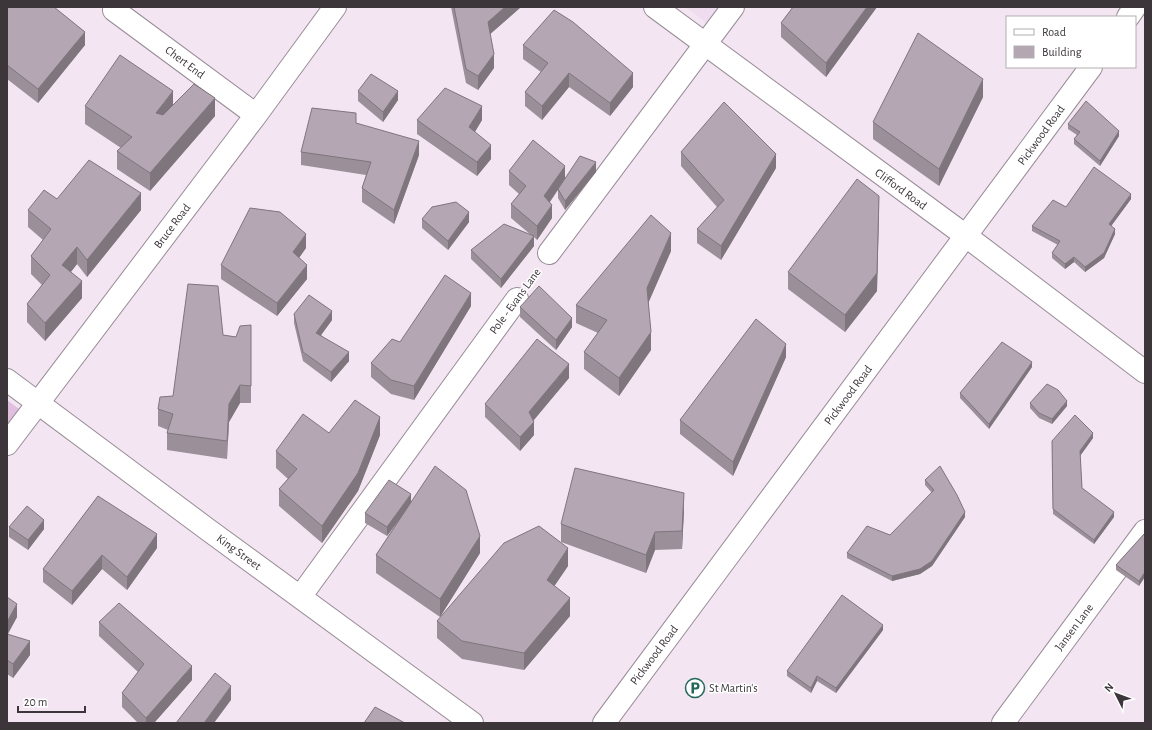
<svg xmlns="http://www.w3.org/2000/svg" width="1152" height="730" viewBox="0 0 1152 730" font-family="'Alegreya Sans',sans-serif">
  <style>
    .built { fill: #f0dcef }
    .green { fill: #e1bfdf }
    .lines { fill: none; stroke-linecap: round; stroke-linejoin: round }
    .minor-casing { stroke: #988c97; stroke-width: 24 }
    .path { stroke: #938992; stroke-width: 2.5; stroke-dasharray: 2 3; stroke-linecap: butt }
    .minor { stroke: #fff; stroke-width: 22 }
    .wall { fill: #9b909a }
    .shaded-wall { fill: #7e757d }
    .building { fill: #b4a7b3; stroke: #7e757d }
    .labels { text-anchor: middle; stroke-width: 3; stroke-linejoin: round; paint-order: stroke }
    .street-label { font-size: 12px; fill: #3c363b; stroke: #fff }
    .poi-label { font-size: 12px; fill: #3c363b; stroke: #fff; text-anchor: start }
  </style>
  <rect width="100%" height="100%" fill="#f3e6f2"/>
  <!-- built -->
  <path class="built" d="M686,7H724L710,26Z"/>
  <!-- green -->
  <path class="green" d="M7,400L22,411L7,431Z"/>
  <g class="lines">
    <defs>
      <path id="minor" d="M655,7L966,236L1145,372
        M114,10L256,115
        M1128,17L1135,7
        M549,253L733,7
        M7,380L207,529L472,723
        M7,444L256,115L335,7
        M300,597L517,299
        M604,723L1091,67
        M1003,723L1145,531"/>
    </defs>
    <!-- minor casing -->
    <use href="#minor" class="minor-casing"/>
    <!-- path -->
    <path class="path" d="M530,281L537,270"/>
    <!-- minor -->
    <use href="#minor" class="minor"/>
  </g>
  <!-- wall -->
  <path class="wall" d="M7,7L85,45L38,103L7,79Z
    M451,7H521L490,34L494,68L478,90L466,83Z
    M793,7H877L826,77L781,37V23Z
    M523,45L633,87L610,116L569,87L542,120L525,106V92L541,72L523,59Z
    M358,91L398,100L383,122L358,101Z
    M983,97L939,186L873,139V122Z
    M85,106H173L215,116L150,191L117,169V151L121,148L85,124Z
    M417,120H482L475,132L491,159L477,176L417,134Z
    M356,123L419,155L394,224L362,202V188L366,175L301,165V152Z
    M1068,124L1119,136L1100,166L1074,144V139L1077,135L1068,129Z
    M681,152L776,168L721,260L697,243V229L717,207L681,166Z
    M509,171L565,178L596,172L565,210L558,198V190L550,202L552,218L537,240L534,237V246L501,288L471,259V250L531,235L511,218V204L519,194L509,185Z
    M57,199L141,210L87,277L77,264L71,272L82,298L45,341L27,322V304L42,285L31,274V256L43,240L28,227V210Z
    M1131,199L1111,226L1115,234L1104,258L1085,272L1074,262L1065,269L1052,258V253L1058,245L1032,231V226L1066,207Z
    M879,213L877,291L845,332L788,289V272Z
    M422,219L469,222L448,250L422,228Z
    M306,248L299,258L307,279L277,316L221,279V265Z
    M671,251L648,303L651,350L619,396L584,369V352L598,333L576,323V305Z
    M471,306L414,400L391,394L371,377V363L400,342Z
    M520,307L572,327L556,350L520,317Z
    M294,314L332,320L321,335L349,361L331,382L303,361L294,323Z
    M251,325V403H240L229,422L227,459L167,450V433L168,430L158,426V409L173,396L223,335L236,337Z
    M786,357L733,476L680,434V420Z
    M1032,367L989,429L960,398V393Z
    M569,378L533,420L534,435L520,451L485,417V404Z
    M1030,403L1067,406L1052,424L1039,418L1030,408Z
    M329,433L380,435L358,491L322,543L279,506V489L288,479L276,468V451Z
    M1093,438L1080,456L1082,488L1114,517L1094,544L1053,514L1052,441Z
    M925,480L965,517L932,566L920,574L892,581L847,558V553L890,535L932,493L925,485Z
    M98,496L157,548L127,590L102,569L72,605L43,582V569Z
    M411,503L480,553L440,617L376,573V555L403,514L387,536L365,523V513Z
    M684,510L682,549L655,550L646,573L561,542V524Z
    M9,527L44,529L28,550L9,537Z
    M1145,533L1139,586L1116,570V565Z
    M568,566L554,586L570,616L524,670L462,659L437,638V621Z
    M7,597L17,617L8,634L30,655L13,678L7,674Z
    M99,622L192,680L154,723H138L122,707V693L138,672L99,636Z
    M883,630L836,693L817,681L811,693L787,676V671Z"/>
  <!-- shaded-wall -->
  <path class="shaded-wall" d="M505,7H521L488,36V22Z
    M867,7H877L826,77V63Z
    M85,32V45L38,103V89Z
    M494,54V68L478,90V76Z
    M569,73V87L542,120V106Z
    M633,73V87L610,116V103Z
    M983,79V97L939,186V169Z
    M173,91V108L156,131V113Z
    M398,91V100L383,122V112Z
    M215,98V116L150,191V173Z
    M482,106V120L469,141V127Z
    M1119,131V136L1100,166V161Z
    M419,141V155L394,224V210Z
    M491,145V159L477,176V162Z
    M776,154V168L721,260V246Z
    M596,162V172L565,210V201Z
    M565,166V179L544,210V196Z
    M141,193V210L87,277V260Z
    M1131,194V199L1109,229V224Z
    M879,196L877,291L845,332V315Z
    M552,205V218L537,240V226Z
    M469,212V222L448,250V241Z
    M1115,229V234L1104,258L1085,272V267Z
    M671,233V251L647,306V288Z
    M306,234V248L293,266V252Z
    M534,236V246L501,288V279Z
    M77,247V264L62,283V265Z
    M1074,257V262L1065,269V264Z
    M307,265V279L277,316V303Z
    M82,281V298L45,341V323Z
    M471,293V306L414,400V386Z
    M332,311V320L316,342V333Z
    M572,318V327L556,350V340Z
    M651,332V350L619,396V378Z
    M786,344V357L733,476V462Z
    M349,352V361L331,382V372Z
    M1032,362V367L989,429V424Z
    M569,364V378L529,426V412Z
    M240,385V403L229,422L227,459L229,404Z
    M1067,401V406L1052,424V419Z
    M380,417V435L358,491L322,543V526Z
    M534,422V435L520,451V437Z
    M1093,433V438L1080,456V451Z
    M684,493V510L682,549V531Z
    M411,494V504L387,536V527Z
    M965,512V517L932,566L920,574L892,581V576Z
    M1114,512V517L1094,544V540Z
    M44,520V529L28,550V540Z
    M655,532V550L646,573V555Z
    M157,534V548L127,590V577Z
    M480,536V553L440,617V599Z
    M568,548V566L547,597V580Z
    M102,555V569L72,605V591Z
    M1145,572V577L1139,586V581Z
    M570,598V616L524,670V653Z
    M17,604V617L7,635V622Z
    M883,625V630L836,693V688Z
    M30,641V655L13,678V664Z
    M192,666V680L154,723H146V718Z
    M817,676V681L811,693V688Z
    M231,686V700L214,723H204Z"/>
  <!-- building -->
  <path class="building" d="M7,7H54L85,32L38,89L7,65Z
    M454,7H505L488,22L494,54L478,76L466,69Z
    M793,7H867L826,63L781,23Z
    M554,10L573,22L633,73L610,103L569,73L542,106L525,92L548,63L523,45Z
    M918,33L983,79L939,169L873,122Z
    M120,55L173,91L156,113L163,115L194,84L215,98L150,173L117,151L132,137L85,106Z
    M371,74L398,91L383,112L358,91Z
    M445,88L482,106L469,127L491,145L477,162L417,120Z
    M1086,101L1119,131L1100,161L1074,139L1080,132L1068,124Z
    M724,102L776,154L721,246L697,229L724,200L681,152Z
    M312,108L356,113V123L419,141L394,210L362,188L371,162L301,152Z
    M533,140L565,166L544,196L552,205L537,226L511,204L526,186L509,171Z
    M580,156L596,162L565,201L558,189Z
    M89,160L141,193L87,260L77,247L62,265L82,281L45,323L27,304L50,275L31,256L51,229L28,210L44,190L57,199Z
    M1094,167L1131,194L1109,224L1115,229L1104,253L1085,267L1074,257L1065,264L1052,253L1060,241L1032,226L1053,200L1066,207Z
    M857,179L879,196L877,273L845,315L788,272Z
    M456,202L469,212L448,241L422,219L432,207Z
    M250,208L280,212L306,234L293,252L307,265L277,303L221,265Z
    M651,215L671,233L647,288L651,332L619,378L584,352L607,320L576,305Z
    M504,224L534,236L501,279L471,250Z
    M445,275L471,293L414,386L391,380L371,363L392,339L400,342Z
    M188,284L218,286L223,335L236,337L240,326L251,325V386L240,385L229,404L227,441L167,433L173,414L158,409L160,397L173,396Z
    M539,286L572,318L556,340L520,307Z
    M309,295L332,311L316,333L349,352L331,372L303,352L294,314Z
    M756,319L786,344L733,462L680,420Z
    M537,339L569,364L529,412L534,422L520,437L485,404Z
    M1002,342L1032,362L989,424L960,393Z
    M1047,384L1058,390L1067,401L1052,419L1039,413L1030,403Z
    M355,400L380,417L358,473L322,526L279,489L297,469L276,451L303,414L329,433Z
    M1075,415L1093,433L1080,451L1082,488L1114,512L1094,540L1053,509L1052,441Z
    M435,466L466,490L480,536L440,599L376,555Z
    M940,466L957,495L965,512L932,561L920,569L892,576L847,553L867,526L890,535L934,490L925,480Z
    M575,468L684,493L682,531L655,532L646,555L561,524Z
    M389,480L411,494L387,527L365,513Z
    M98,496L157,534L127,577L102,555L72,591L43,569Z
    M27,506L44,520L28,540L9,527Z
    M539,526L568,548L547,580L570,598L524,653L462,641L437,621L504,543Z
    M1145,533V572L1139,581L1116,565Z
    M842,595L883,625L836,688L817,676L811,688L787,671Z
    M7,597L17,604L7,622Z
    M119,603L192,666L146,718L122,693L144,664L99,622Z
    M7,634L30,641L13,664L7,660Z
    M215,673L231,686L204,723H176Z
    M375,707L405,723H364Z"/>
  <!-- icons -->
  <defs>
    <symbol id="parking-ring" viewBox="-11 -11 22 22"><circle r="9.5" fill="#fff" stroke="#22675a" stroke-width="1.5"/><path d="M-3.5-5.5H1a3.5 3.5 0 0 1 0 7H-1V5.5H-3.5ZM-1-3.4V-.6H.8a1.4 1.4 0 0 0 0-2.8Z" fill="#22675a"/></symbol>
  </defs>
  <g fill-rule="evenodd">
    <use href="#parking-ring" x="684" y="677" width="22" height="22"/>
  </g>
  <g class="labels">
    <!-- street labels -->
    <g class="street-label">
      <text transform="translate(185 62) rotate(37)" y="4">Chert End</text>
      <text transform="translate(1041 135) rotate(-54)" y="4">Pickwood Road</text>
      <text transform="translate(901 189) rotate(36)" y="4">Clifford Road</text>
      <text transform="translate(172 226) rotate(-53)" y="4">Bruce Road</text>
      <text transform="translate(515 301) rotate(-54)" y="4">Pole - Evans Lane</text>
      <text transform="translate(848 395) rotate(-53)" y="4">Pickwood Road</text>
      <text transform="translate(239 552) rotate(36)" y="4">King Street</text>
      <text transform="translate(1074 627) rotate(-53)" y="4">Jansen Lane</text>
      <text transform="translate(654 655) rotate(-53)" y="4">Pickwood Road</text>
    </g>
    <!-- poi labels -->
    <g class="poi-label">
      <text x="709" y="692">St Martin's</text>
    </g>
  </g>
  <!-- border -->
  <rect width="1152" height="730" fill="none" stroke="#3c363b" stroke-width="16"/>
  <!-- legend -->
  <rect x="1006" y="16" width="130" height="52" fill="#ffffff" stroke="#b1afb1"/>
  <rect x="1014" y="29" width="20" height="6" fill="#ffffff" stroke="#b1afb1"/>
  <text x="1042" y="36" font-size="12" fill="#3c363b">Road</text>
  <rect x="1014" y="46" width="20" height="12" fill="#b4a7b3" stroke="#b1afb1"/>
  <text x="1042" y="56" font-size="12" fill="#3c363b">Building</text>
  <!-- north arrow -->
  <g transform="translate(1116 694) rotate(312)" stroke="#ffffff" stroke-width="3" paint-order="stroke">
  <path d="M0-3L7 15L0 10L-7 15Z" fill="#3c363b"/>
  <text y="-6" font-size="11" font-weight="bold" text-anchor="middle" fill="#3c363b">N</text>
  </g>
  <!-- scale -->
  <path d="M18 706v6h67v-6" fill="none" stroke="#3c363b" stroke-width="2"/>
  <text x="24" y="706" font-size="12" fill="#3c363b" stroke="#ffffff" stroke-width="3" paint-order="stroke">20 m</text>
</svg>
